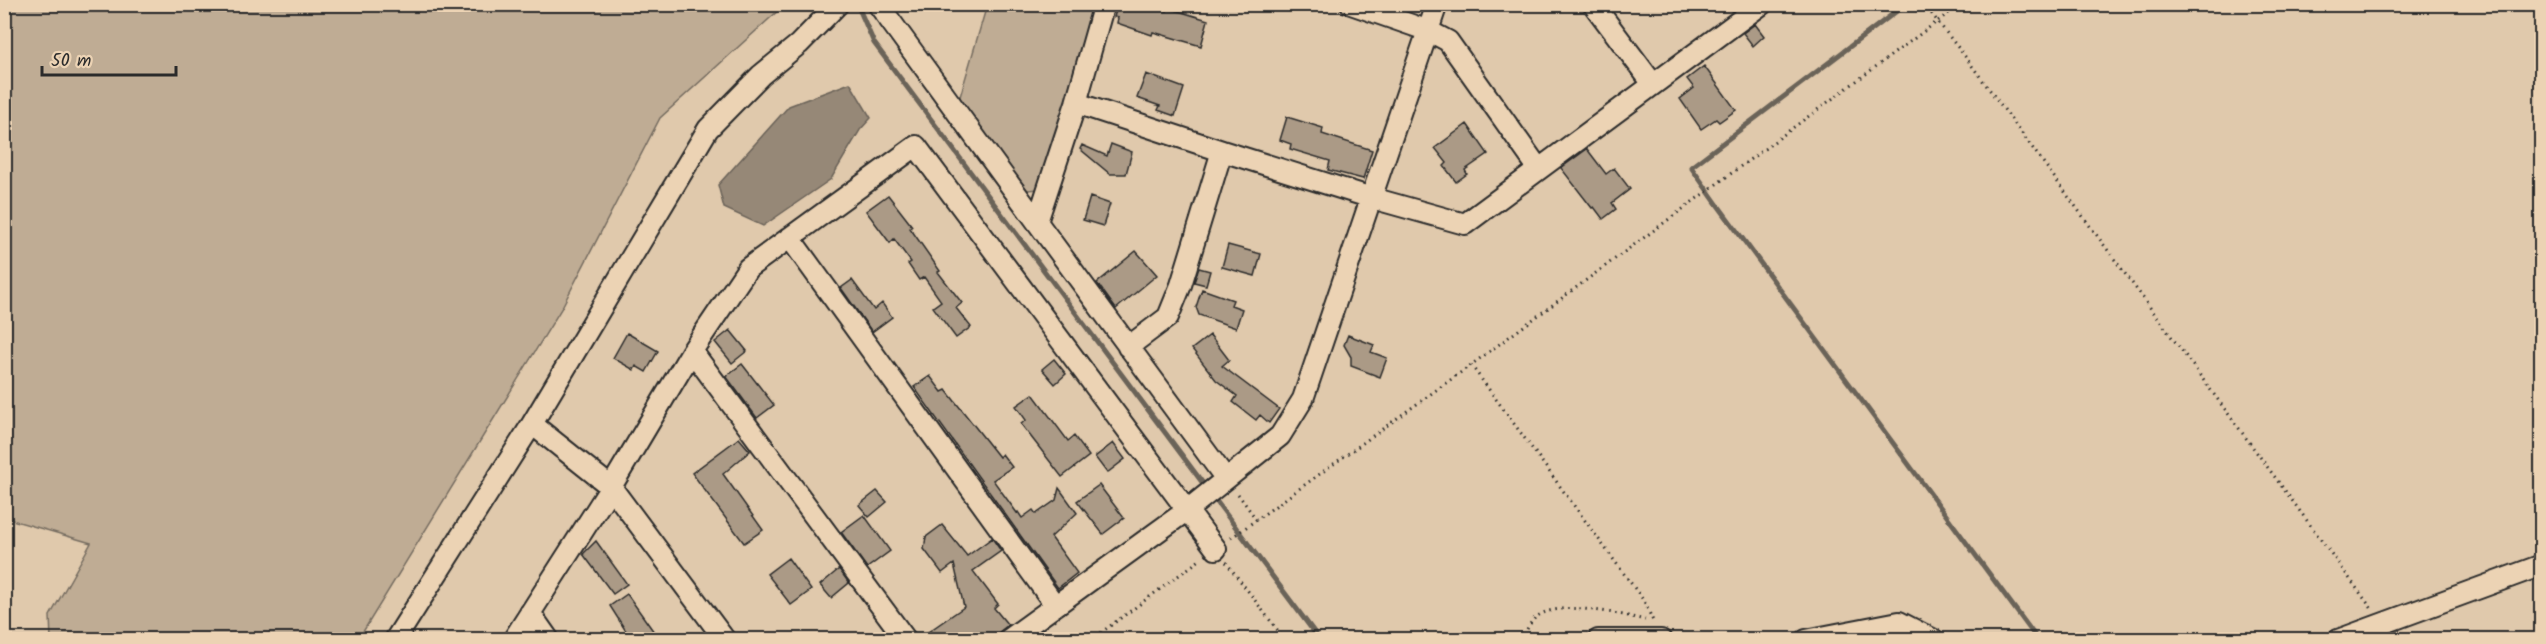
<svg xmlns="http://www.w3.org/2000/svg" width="2546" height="644" viewBox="0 0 2546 644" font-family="Kalam,sans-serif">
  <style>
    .green { fill: #bfac94; stroke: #756c60; stroke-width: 1.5 }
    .water { fill: #968877; stroke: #6b6359; stroke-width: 1.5 }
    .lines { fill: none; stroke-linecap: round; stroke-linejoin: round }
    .stream { stroke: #6b6359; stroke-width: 5 }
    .building { fill: #ab9a86; stroke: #2b2b2b; stroke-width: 1.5 }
    .minor-casing { stroke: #2b2b2b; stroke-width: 24 }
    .path { stroke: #2b2b2b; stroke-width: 3; stroke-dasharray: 1.5 4.5; stroke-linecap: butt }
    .minor { stroke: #ecd3b4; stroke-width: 20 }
  </style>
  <rect width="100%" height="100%" fill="#e0c9ac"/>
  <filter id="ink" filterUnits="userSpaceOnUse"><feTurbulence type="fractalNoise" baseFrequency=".0167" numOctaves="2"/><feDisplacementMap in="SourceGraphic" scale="12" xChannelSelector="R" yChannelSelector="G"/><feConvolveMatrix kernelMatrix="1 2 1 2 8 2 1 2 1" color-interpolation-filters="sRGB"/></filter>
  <g filter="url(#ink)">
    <!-- green -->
    <path class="green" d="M4,5L5,4L782,5L780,9L660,118L561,309L358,640L51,639L50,616L91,543L5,518Z
      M987,5H1096L1040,189L1027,190L959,100Z"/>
    <!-- water -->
    <path class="water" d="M850,83L871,118L860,130L831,179L763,226L724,208L718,185L789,106Z"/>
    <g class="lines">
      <!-- stream -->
      <path class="stream" d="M857,4L874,43L1320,640
        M1906,4L1691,167L1717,204L2038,640"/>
    </g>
    <!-- building -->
    <path class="building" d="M1118,4H1147L1167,11L1168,8L1208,20L1201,46L1153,32L1152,35L1117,23L1118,18L1114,17Z
      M1755,24L1764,36L1753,46L1743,33Z
      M1704,66L1736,110L1719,122L1716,119L1701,129L1680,99L1694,88L1687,79Z
      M1146,74L1184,88L1175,116L1158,110L1160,106L1137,98Z
      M1287,117L1323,128L1322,134L1372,150L1363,179L1328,170L1330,161L1290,149L1291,144L1280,140Z
      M1467,124L1488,154L1465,170L1467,174L1456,182L1444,166L1447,163L1435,148Z
      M1111,144L1132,152L1126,174H1110L1080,149L1082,145L1107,156Z
      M1587,149L1606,174L1614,168L1630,189L1612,203L1616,209L1603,219L1594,207L1592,208L1561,168Z
      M888,195L912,226L910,228L940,271L938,272L962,303L956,308L971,327L956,338L933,307L941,301L924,277L919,280L908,264L911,262L894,239L890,243L866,211Z
      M1090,197L1110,204L1103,226L1083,220Z
      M1228,245L1261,254L1255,276L1222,267Z
      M1136,251L1157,275L1116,309L1097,283Z
      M1199,268L1210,271L1206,285L1194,282Z
      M852,280L874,310L882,303L892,317L872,332L841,288Z
      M1202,289L1233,300L1231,305L1242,309L1236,328L1199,315L1196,307Z
      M730,330L747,351L732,363L715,342Z
      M627,333L658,351L646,372L636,366L634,370L613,358Z
      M1210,335L1229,360L1222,366L1279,409L1269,423L1260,415L1256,420L1233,402L1237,396L1216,380L1192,349Z
      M1348,335L1374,345L1371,352L1387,358L1380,377L1351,366V357L1344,345Z
      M1054,359L1066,374L1055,384L1042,369Z
      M742,364L774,405L757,418L726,376Z
      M930,376L942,392L946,390L999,457L1002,454L1012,467L993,480L1017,513L1018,512L1022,518L1033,510L1036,514L1056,500L1059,488L1077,513L1051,537L1077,573L1058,588L914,387Z
      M1033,394L1068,441L1074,436L1089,456L1062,477L1021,424L1026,420L1016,406Z
      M739,438L750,451L723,474L763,530L744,543L692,473Z
      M1113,443L1125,459L1107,473L1095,457Z
      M1099,485L1124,518L1103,534L1077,501Z
      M877,491L887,502L869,517L859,505Z
      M864,515L890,551L867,568L841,532Z
      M942,525L967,556L992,538L1001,551L973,571L998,604L994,608L1008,625L990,639H918L964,607L954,564L942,573L924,549L926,537Z
      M596,541L627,584L613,594L583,554Z
      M788,558L811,590L791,605L767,574Z
      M839,569L849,583L831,598L820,585Z
      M627,594L659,639H631L610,606Z"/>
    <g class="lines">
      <defs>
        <path id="minor" d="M878,4L1037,222
          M1104,4L1076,103L1037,222L1226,479
          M1351,4L1429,31L1448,41L1538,168
          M1593,4L1653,84
          M1076,103L1222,151
          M790,238L1055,605
          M1128,347L1168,317L1181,285L1222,151L1372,198L1465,224L1762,4
          M692,351L906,640
          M532,424L611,487L725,640
          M530,613L549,640
          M395,640L532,424L708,129L761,75L799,44L838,4
          M513,640L611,487L692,351L748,268L916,146L1216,549
          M1008,640L1186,511L1280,436L1303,399L1437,4
          M1598,640H1661
          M1806,640L1899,622L1934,640
          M2338,640L2542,565"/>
      </defs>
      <!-- minor casing -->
      <use href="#minor" class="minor-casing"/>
      <!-- path -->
      <path class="path" d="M1924,4L1967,59L2372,609
        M1471,365L1644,601L1653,621
        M1238,494L1256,519
        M1231,538L1471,365L1961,4
        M1226,562L1285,640
        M1091,640L1201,559
        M1522,640C1525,633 1529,624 1534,619C1555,598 1620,614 1645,620"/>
      <!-- minor -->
      <use href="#minor" class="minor"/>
    </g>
  </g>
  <!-- margin -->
  <rect width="2546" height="644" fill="none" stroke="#ecd3b4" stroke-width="24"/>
  <rect x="12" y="12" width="2522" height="620" fill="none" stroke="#2b2b2b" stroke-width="2" filter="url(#ink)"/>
  <!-- scale -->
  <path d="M42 66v9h134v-9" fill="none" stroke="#2b2b2b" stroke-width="3"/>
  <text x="51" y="66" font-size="18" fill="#2b2b2b" stroke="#ecd3b4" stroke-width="4.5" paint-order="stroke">50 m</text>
</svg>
